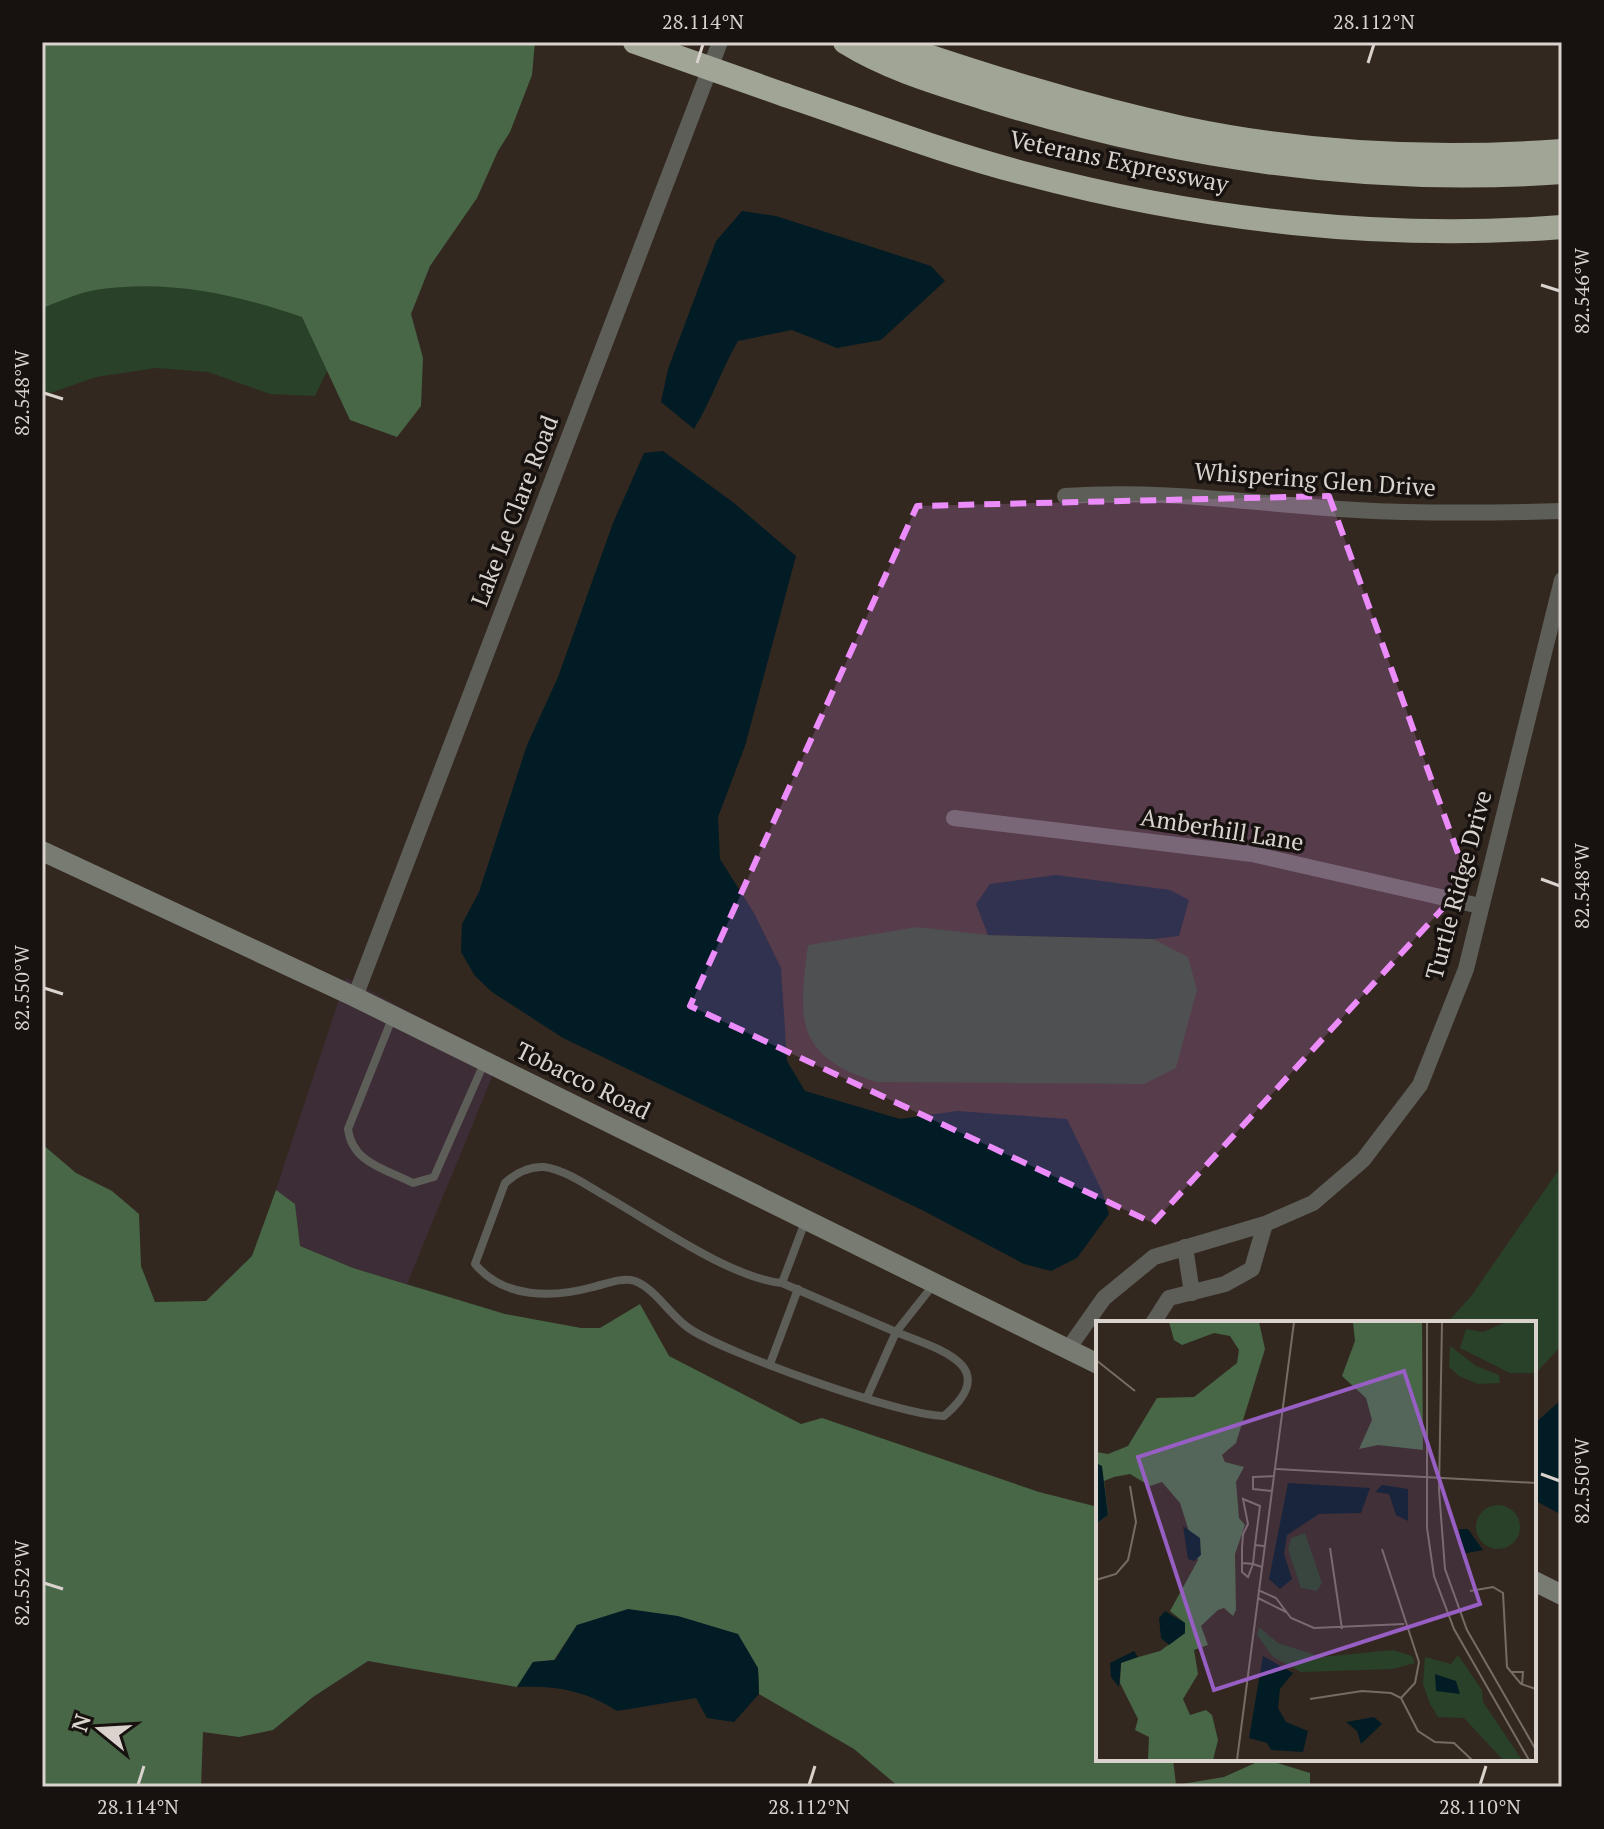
<svg xmlns="http://www.w3.org/2000/svg" width="1604" height="1829" viewBox="0 0 1604 1829" font-family="'PT Serif',serif">
  <style>
    .education { fill: #3d2d37 }
    .green { fill: #284128 }
    .forest { fill: #486747 }
    .water { fill: #021c25 }
    .lines { fill: none; stroke-linecap: round; stroke-linejoin: round }
    .lane { stroke: #5d5e58; stroke-width: 8 }
    .street { stroke: #5d5e58; stroke-width: 16 }
    .secondary { stroke: #787b71; stroke-width: 20 }
    .highway { stroke: #a1a596; stroke-width: 24 }
    .highway-bridge { stroke: #a1a596; stroke-width: 24 }
    .marked { fill: #ec8cfa; fill-opacity: 0.2; stroke: #ec8cfa; stroke-width: 6; stroke-dasharray: 16 10; stroke-linejoin: round }
    .ticks { fill: none; stroke: #d9d2cd; stroke-width: 3 }
    .labels { text-anchor: middle; stroke-width: 7; stroke-linejoin: round; paint-order: stroke }
    .street-label { font-size: 24px; fill: #d9d2cd; stroke: #17120f }
    .inset-road { fill: none; stroke: #756c65; stroke-width: 2 }
    .view { fill: #975ec3; fill-opacity: 0.15; stroke: #975ec3; stroke-width: 4 }
    .inset-edge { fill: none; stroke: #d9d2cd; stroke-width: 4 }
    .neatline { fill: none; stroke: #d9d2cd; stroke-width: 3 }
    .ticks-label { font-size: 20px; text-anchor: middle; fill: #d9d2cd }
  </style>
  <rect width="100%" height="100%" fill="#332820"/>
  <!-- education -->
  <path class="education" d="M346,978L499,1060L407,1284L353,1268L300,1246L295,1204L276,1190Z"/>
  <!-- green -->
  <path class="green" d="M42,42H485L315,396L270,394L208,372L156,368L96,377L42,396Z
    M917,927L988,935L1153,939L1188,957L1197,990L1176,1068L1144,1084L876,1082C795,1056 798,1021 808,945Z
    M1562,1165V1345L1534,1375V1323H1447L1472,1295Z"/>
  <!-- forest -->
  <path class="forest" d="M42,42H535L532,75L510,132L498,151L477,198L430,266L411,314L423,358L421,406L397,437L350,420L302,317C234,294 168,279 95,290C77,293 59,302 42,308Z
    M42,1144L76,1173L112,1191L139,1214L141,1266L155,1302L206,1301L252,1256L276,1190L295,1204L300,1246L353,1268L505,1314L581,1328H600L640,1304L669,1356L801,1424L822,1418L1039,1492L1098,1507V1759H1173L1176,1785L1224,1777L1264,1759L1310,1773V1787H899L854,1749L759,1694L758,1668L577,1625L554,1660L533,1662L517,1687L368,1661L313,1697L273,1730L239,1737L203,1732L201,1787H42Z"/>
  <!-- water -->
  <path class="water" d="M742,211L776,216L931,266L945,281L881,340L837,348L792,330L738,341C721,370 712,400 694,429L661,402L668,369L716,241Z
    M663,451L734,503L796,556L745,746L718,817L720,859L754,913L781,968L787,1061L805,1091L900,1119L957,1111L1067,1119L1102,1191L1109,1214L1077,1258L1051,1271L1024,1264L922,1210L563,1038L492,992L475,976L461,952L462,924L479,892L527,745L558,677L613,523L644,453Z
    M1056,875L1170,890L1189,900L1179,936L1153,939L988,935L976,904L990,884Z
    M1562,1399V1515L1534,1500V1424Z
    M628,1609L678,1616L738,1634L758,1668L759,1694L734,1722L707,1718L696,1698L617,1711C583,1690 558,1686 517,1687L533,1662L555,1660L577,1625Z"/>
  <g class="lines">
    <!-- lane -->
    <path class="lane" d="M393,1016L348,1129C352,1163 386,1169 413,1183L434,1177L485,1061
      M805,1222L782,1283L896,1332L934,1284
      M782,1283C729,1278 649,1220 600,1193C584,1183 562,1169 544,1167C528,1166 516,1173 505,1183L475,1264C504,1299 553,1298 593,1287C606,1284 622,1277 635,1281C656,1289 671,1317 690,1329C728,1354 901,1416 944,1416C1003,1366 939,1349 896,1332L867,1397
      M770,1364L798,1289"/>
    <!-- street -->
    <path class="street" d="M1065,496C1167,489 1255,504 1356,510C1425,514 1493,513 1562,511
      M954,818L1252,854L1480,906
      M355,997L720,42
      M1185,1247L1192,1293
      M1153,1323L1169,1298L1225,1284L1252,1269L1265,1224
      M1068,1349L1104,1298L1154,1257L1265,1224L1313,1203L1363,1160L1420,1085L1466,969L1562,580"/>
    <!-- secondary -->
    <path class="secondary" d="M42,851L355,997L1098,1364
      M1534,1581L1562,1595"/>
    <!-- highway -->
    <path class="highway" d="M845,42C890,70 941,84 991,100C1177,158 1368,186 1562,172
      M886,42C984,75 1081,106 1182,128C1305,154 1437,160 1562,151
      M785,95C865,122 945,153 1027,174C1200,220 1384,241 1562,227"/>
    <!-- highway-bridge -->
    <path class="highway-bridge" d="M635,42L785,95"/>
  </g>
  <!-- marked area -->
  <path class="marked" d="M1329,496L1468,881L1153,1223L690,1006L917,506Z"/>
  <!-- ticks -->
  <path class="ticks" d="M697,63L703,44M1368,63L1374,44M1541,285L1560,291M44,393L63,399M1541,879L1560,886M44,988L63,994M1541,1474L1560,1481M44,1583L63,1589M138,1785L144,1766M809,1785L815,1766M1480,1785L1486,1766"/>
  <g class="labels">
    <!-- street labels -->
    <g class="street-label">
      <text transform="translate(1119 162) rotate(12)" y="8">Veterans Expressway</text>
      <text transform="translate(1315 480) rotate(4)" y="8">Whispering Glen Drive</text>
      <text transform="translate(515 511) rotate(-69)" y="8">Lake Le Clare Road</text>
      <text transform="translate(1222 830) rotate(9)" y="8">Amberhill Lane</text>
      <text transform="translate(1459 885) rotate(-75)" y="8">Turtle Ridge Drive</text>
      <text transform="translate(583 1081) rotate(26)" y="8">Tobacco Road</text>
    </g>
  </g>
  <!-- overview -->
  <g transform="translate(1096 1321)">
    <rect width="440" height="440" fill="#332820"/>
    <path d="M410,1H440V52H414L364,27L370,8L387,11ZM354,25L380,45L403,54L404,62L382,63L363,55L353,46ZM380 206a22 22 0 1 1 44 0a22 22 0 1 1-44 0ZM209,212L226,262L221,270L205,267L192,228L195,217ZM163,306L182,322L226,336L297,329L316,335L319,342L297,348L205,351L177,336L161,314ZM362,334L386,369L387,381L426,439H407L368,397L342,396L334,383L327,363L329,336L355,343Z" fill="#284128"/>
    <path d="M73,1H163L169,28L140,122L126,134L129,141L148,146L140,161L143,197L149,204L139,233L140,289L137,295L128,287L122,289L105,305L112,324L98,329L102,353L87,378L94,394L110,389L116,394L122,419L117,439H52L53,416L39,409L42,398L24,362L25,341L64,330L89,312V302L74,290L102,239L84,182L66,161L54,165L34,153L18,156L8,160L12,194L0,203V131L12,133L32,125L61,77L98,76L141,42L143,29L134,15L118,12L86,24L78,19ZM257,1H326L327,129L282,124L263,128L276,99L270,77L246,55L259,20Z" fill="#486747"/>
    <path d="M0,142L6,145L12,194L0,203ZM192,162L274,167L265,192L223,193L191,214L188,233L196,258L184,268L173,258ZM286,164L312,168V200L300,194L293,173L279,171ZM87,205L104,217L105,234L98,240L92,238ZM363,208H372L387,229L366,233ZM69,290L89,302V312L73,324L65,317L63,297ZM38,330L42,336L25,342L23,366L15,356L14,342ZM167,335L197,352L184,368L182,387L190,401L212,410L207,431L175,429L171,422L153,417ZM339,353L360,360L364,373L340,370ZM278,396L286,403L265,423L261,410L250,401Z" fill="#021c25"/>
    <path class="inset-road" d="M331,1V207L338,255L358,308L433,439M346,1L343,169L349,248L371,309L440,429M0,39L39,70M180,148L440,162M177,170L157,168V156L179,155M234,227L246,308M286,228L323,341L319,362L305,377M146,242L157,243L152,256L146,251V227L147,213L152,203L147,178L164,185L159,224M166,246L157,243L159,224L168,225M0,259L20,253L32,239L40,201L34,165M162,269L180,277L195,297L218,307L308,303M374,270L397,266L407,272L411,346L425,363L440,368M162,277L190,291M415,351H427L426,364M214,378L266,370L295,372L305,377L322,410L339,421L358,422L376,439M141,439L198,1"/>
    <path class="view" d="M308,50L384,283L118,369L42,136Z"/>
    <rect width="440" height="440" class="inset-edge"/>
  </g>
  <!-- border -->
  <rect width="1604" height="1829" fill="none" stroke="#17120f" stroke-width="88"/>
  <!-- north arrow -->
  <g transform="translate(100 1729) rotate(288)" stroke="#17120f" stroke-width="6" paint-order="stroke">
  <path d="M0-6L14 30L0 20L-14 30Z" fill="#d9d2cd"/>
  <text y="-12" font-size="22" font-weight="bold" text-anchor="middle" fill="#d9d2cd">N</text>
  </g>
  <rect x="44" y="44" width="1516" height="1741" class="neatline"/>
  <g class="ticks-label">
    <text x="703" y="29">28.114°N</text>
    <text x="1374" y="29">28.112°N</text>
    <text transform="translate(1582 291) rotate(-90)" y="7">82.546°W</text>
    <text transform="translate(22 393) rotate(-90)" y="7">82.548°W</text>
    <text transform="translate(1582 886) rotate(-90)" y="7">82.548°W</text>
    <text transform="translate(22 988) rotate(-90)" y="7">82.550°W</text>
    <text transform="translate(1582 1481) rotate(-90)" y="7">82.550°W</text>
    <text transform="translate(22 1583) rotate(-90)" y="7">82.552°W</text>
    <text x="138" y="1814">28.114°N</text>
    <text x="809" y="1814">28.112°N</text>
    <text x="1480" y="1814">28.110°N</text>
  </g>
</svg>
